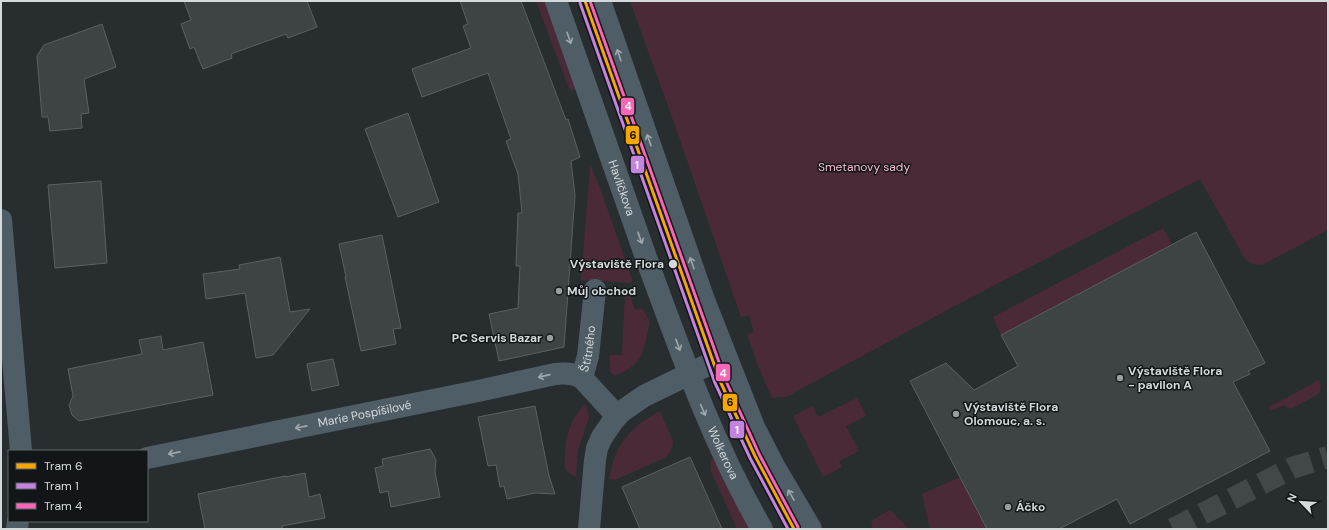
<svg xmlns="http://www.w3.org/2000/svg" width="1329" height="530" viewBox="0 0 1329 530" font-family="'DM Sans',sans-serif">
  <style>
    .green { fill: #4b2a37 }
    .building { fill: #3e4344; stroke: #5b6062 }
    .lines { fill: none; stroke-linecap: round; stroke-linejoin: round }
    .minor-tunnel { stroke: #42484a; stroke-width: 22; stroke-dasharray: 22 11; stroke-linecap: butt }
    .minor { stroke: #4f5e66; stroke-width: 22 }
    .tertiary { stroke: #4f5e66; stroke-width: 22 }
    .tram-1-casing { stroke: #121618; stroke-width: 6 }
    .tram-2-casing { stroke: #121618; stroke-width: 6 }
    .tram-3-casing { stroke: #121618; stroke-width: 6 }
    .tram-1 { stroke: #f7a600; stroke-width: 3 }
    .tram-2 { stroke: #c483df; stroke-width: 3 }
    .tram-3 { stroke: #fa66b7; stroke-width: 3 }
    .oneway { stroke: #9fa8ad }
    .stop-dot { fill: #d4d9dc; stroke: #121618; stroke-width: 1.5 }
    .poi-dot { fill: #989da0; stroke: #121618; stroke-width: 1.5 }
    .labels { text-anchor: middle; stroke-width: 3; stroke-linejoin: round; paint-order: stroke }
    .park-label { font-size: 12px; fill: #f6bdcf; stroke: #121618 }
    .street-label { font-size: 12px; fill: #d4d9dc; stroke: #121618 }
    .stop-label { font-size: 12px; font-weight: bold; fill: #d4d9dc; stroke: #121618; text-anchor: end }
    .poi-label { font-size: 12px; font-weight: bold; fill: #d4d9dc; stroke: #121618; text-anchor: start }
    .line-badge { stroke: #121618; stroke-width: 1.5 }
    .badge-label { font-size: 11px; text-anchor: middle; font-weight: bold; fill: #fff }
    .pale-badge-label { font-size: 11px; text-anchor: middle; font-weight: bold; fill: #111 }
  </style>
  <rect width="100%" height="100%" fill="#282e30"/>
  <!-- green -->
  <path class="green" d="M536,1H548L579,88L570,91Z
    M630,1H1328V230L1264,264C1256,266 1252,264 1245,259L1200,179L966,300L786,397L772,398L758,366L747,334L754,332L749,315L741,317L678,134Z
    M591,166L600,188L632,279L631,283L581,280L590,167Z
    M1163,228L1172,245L1001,335L993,317Z
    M625,292H629L635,310L642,308L650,322C643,351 645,363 615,376L610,372V355H622Z
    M1319,380C1322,386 1321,391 1317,395L1291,409L1284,405L1271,411L1269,407Z
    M857,398L866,416L846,426L859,451L839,461L842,467L823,477L793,416L812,406L818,417Z
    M586,404L589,417L578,450L576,477C573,475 568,473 566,470C564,466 565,461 565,458C565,437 570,418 586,404Z
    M660,411L673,441C673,449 670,454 664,458L615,480L609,479C614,446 631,426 660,411Z
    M717,455L755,529H737L711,471C710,463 710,459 717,455Z
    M960,477L987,529H930L922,494Z
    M890,510L909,529H873L871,521Z"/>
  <!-- building -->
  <path class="building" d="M184,1H307L317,27L288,38L286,34L231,54L232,58L203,69L194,47L190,49L181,24L191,20Z
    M460,1H521L566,120L568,119L580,157L571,161L575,195L564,347L499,361L489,314L518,308L520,266H516L518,213H522L518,174L506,141L511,139L488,73L422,97L412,69L471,48L463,26L468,24Z
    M102,24L116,67L84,79L89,113L81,114L82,128L50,131L48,117H42L37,56L44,45Z
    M408,113L439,202L398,217L365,129Z
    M101,181L107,263L55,268L48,185Z
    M1196,232L1265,363L1248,371L1250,374L1233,382L1270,451L1130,524L1117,499L1059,529H987L910,381L946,363L974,390L1018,366L1001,335Z
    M382,235L401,328L393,329L396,344L361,351L345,277H346L339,244Z
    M280,257L290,312L310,309L273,355L256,358L245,293L206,299L203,274L240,269L239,265Z
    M161,336L163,350L203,342L213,395L79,421L72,415L69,405L73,396L68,369L142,354L139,340Z
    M333,359L339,385L312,391L307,364Z
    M535,406L549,476L555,494L535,493L507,499L504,486L500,487L496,465L488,466L478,417Z
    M430,449L436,460L435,472L440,497L391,507L388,491L380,493L375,468L383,466L382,459Z
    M690,457L722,529H640L622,487Z
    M305,473L309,497L320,494L325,518L282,526V529H205L198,494L285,476V477Z"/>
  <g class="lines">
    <!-- minor-tunnel -->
    <path class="minor-tunnel" d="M1173,529L1292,468L1328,457"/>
    <!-- minor -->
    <g class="minor">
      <path d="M1,220L21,451"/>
      <path id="s1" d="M582,378L588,356L595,290"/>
      <path id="s2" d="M147,458L478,391L555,374C565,373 573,373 582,378L617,416"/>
      <path d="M17,529L18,521"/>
    </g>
    <!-- tertiary -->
    <g class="tertiary">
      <path id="s3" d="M556,1C587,89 618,178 649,266C682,356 714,446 762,529"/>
      <path d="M600,1L704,300L754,427L774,466L811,529"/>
      <path d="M589,529L595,460L597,448L602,437L613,421L621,412L644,396L726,356"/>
    </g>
    <defs>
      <path id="tram-1" d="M585,1L720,381L755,456L794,529"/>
      <path id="tram-2" d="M580,3L715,383L750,458L788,529"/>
      <path id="tram-3" d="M590,1L725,379L759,454L798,527"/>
    </defs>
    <!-- tram-1 casing -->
    <use href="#tram-1" class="tram-1-casing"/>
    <!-- tram-2 casing -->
    <use href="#tram-2" class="tram-2-casing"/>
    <!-- tram-3 casing -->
    <use href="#tram-3" class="tram-3-casing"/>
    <!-- tram-1 -->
    <use href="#tram-1" class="tram-1"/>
    <!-- tram-2 -->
    <use href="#tram-2" class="tram-2"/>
    <!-- tram-3 -->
    <use href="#tram-3" class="tram-3"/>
  </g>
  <!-- one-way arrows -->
  <defs><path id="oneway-shaft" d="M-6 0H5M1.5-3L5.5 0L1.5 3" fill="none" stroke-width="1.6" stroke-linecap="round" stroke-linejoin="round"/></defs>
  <g class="oneway">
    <use href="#oneway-shaft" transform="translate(569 38) rotate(71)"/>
    <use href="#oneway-shaft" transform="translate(619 55) rotate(-109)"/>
    <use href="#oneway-shaft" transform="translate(649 140) rotate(-110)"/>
    <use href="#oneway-shaft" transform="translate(640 238) rotate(70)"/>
    <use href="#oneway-shaft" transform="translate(692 263) rotate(-109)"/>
    <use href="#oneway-shaft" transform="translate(678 345) rotate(70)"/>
    <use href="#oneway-shaft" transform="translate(544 376) rotate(167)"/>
    <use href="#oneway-shaft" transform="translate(703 410) rotate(67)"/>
    <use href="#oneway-shaft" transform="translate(301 427) rotate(169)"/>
    <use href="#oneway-shaft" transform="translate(174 453) rotate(169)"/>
    <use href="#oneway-shaft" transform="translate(791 495) rotate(-120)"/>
  </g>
  <!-- markers -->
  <circle class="stop-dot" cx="673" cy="264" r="5"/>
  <g class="poi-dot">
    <circle cx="559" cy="291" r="4"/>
    <circle cx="550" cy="338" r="4"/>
    <circle cx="1120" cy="378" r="4"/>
    <circle cx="956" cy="414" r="4"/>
    <circle cx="1008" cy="507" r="4"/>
  </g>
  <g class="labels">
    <!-- park labels -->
    <g class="park-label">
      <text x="864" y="171">Smetanovy sady</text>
    </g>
    <!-- street labels -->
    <g class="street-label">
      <text dy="4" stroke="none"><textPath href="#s3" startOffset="198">Havlíčkova</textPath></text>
      <text dy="4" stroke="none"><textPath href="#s1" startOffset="30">Štítného</textPath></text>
      <text dy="4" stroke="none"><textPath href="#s2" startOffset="222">Marie Pospíšilové</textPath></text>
      <text dy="4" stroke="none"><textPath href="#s3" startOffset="482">Wolkerova</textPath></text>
    </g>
    <!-- stop labels -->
    <g class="stop-label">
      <text x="664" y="268">Výstaviště Flora</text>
    </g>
    <!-- poi labels -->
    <g class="poi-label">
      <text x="567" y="295">Můj obchod</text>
      <text x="542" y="342" text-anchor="end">PC Servis Bazar</text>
      <text x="1128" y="375">Výstaviště Flora<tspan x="1128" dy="14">- pavilon A</tspan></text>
      <text x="964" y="411">Výstaviště Flora<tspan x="964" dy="14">Olomouc, a. s.</tspan></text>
      <text x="1016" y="511">Áčko</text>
    </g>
  </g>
  <g class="line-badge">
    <rect x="620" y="97" width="15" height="19" rx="4" fill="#fa66b7"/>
    <rect x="625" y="125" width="15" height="20" rx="4" fill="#f7a600"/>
    <rect x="630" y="155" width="15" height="19" rx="4" fill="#c483df"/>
    <rect x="715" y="363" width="16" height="19" rx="4" fill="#fa66b7"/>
    <rect x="722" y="393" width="16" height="19" rx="4" fill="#f7a600"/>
    <rect x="729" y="420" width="16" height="19" rx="4" fill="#c483df"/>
  </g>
  <g class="badge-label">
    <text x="628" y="110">4</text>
    <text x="637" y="169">1</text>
    <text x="723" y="377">4</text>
    <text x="737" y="434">1</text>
  </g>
  <g class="pale-badge-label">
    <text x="633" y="139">6</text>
    <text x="730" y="406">6</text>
  </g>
  <!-- border -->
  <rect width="1329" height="530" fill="none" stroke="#d4d9dc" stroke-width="4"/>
  <!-- legend -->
  <rect x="8" y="450" width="140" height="72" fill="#121618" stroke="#606466"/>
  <rect x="16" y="463" width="20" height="6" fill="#f7a600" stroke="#606466"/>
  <text x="44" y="470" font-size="12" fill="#d4d9dc">Tram 6</text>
  <rect x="16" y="483" width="20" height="6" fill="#c483df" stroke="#606466"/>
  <text x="44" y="490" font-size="12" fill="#d4d9dc">Tram 1</text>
  <rect x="16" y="503" width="20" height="6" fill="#fa66b7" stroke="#606466"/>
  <text x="44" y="510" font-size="12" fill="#d4d9dc">Tram 4</text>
  <!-- north arrow -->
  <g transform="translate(1301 502) rotate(295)" stroke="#121618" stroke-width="3" paint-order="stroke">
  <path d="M0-3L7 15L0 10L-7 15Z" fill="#d4d9dc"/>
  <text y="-6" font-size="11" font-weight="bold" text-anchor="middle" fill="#d4d9dc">N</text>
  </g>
</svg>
